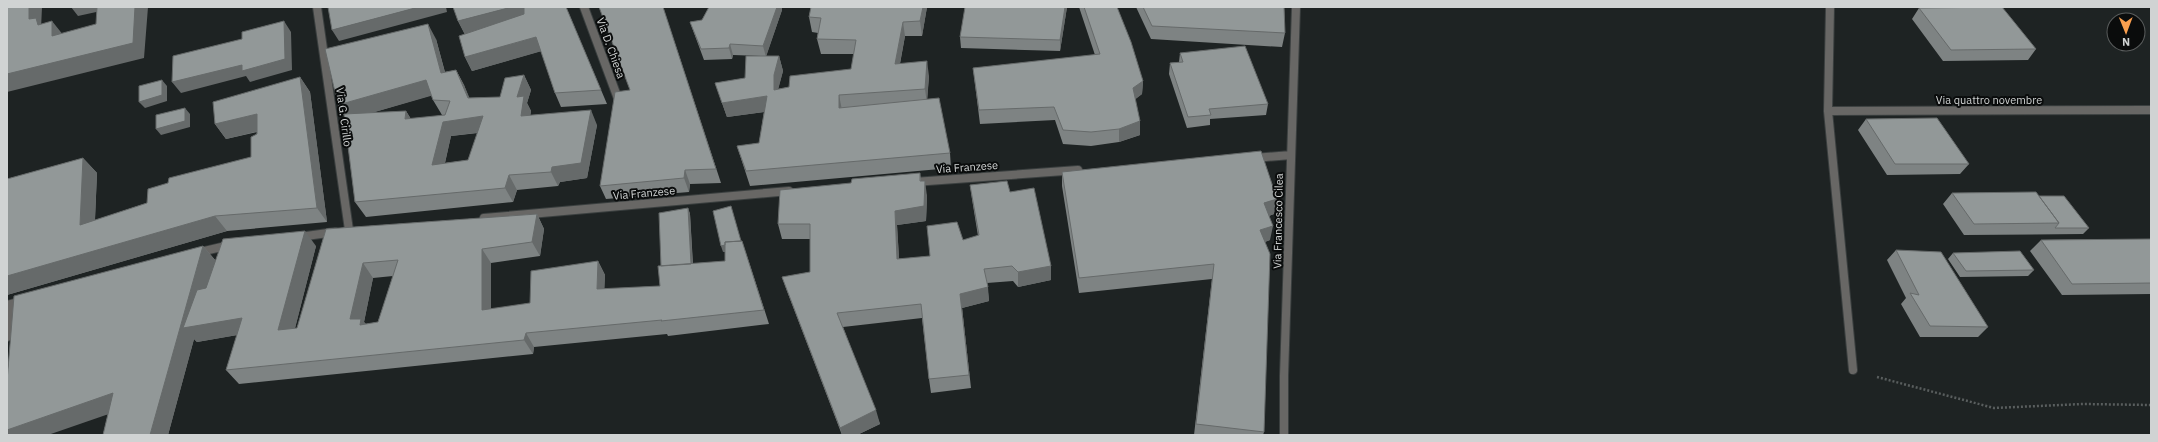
<svg xmlns="http://www.w3.org/2000/svg" width="2158" height="442" viewBox="0 0 2158 442" font-family="'IBM Plex Sans',sans-serif">
  <style>
    .lines { fill: none; stroke-linecap: round; stroke-linejoin: round }
    .minor-casing { stroke: #3a3f3f; stroke-width: 10 }
    .path { stroke: #595e5e; stroke-width: 2.5; stroke-dasharray: 2 2; stroke-linecap: butt }
    .minor { stroke: #686765; stroke-width: 8 }
    .wall { fill: #7e8383; fill-rule: evenodd }
    .shaded-wall { fill: #666a6a }
    .building { fill: #929898; stroke: #666a6a; fill-rule: evenodd }
    .labels { text-anchor: middle; stroke-width: 4; stroke-linejoin: round; paint-order: stroke }
    .street-label { font-size: 11px; fill: #d0d3d3; stroke: #0a0c0c }
  </style>
  <rect width="100%" height="100%" fill="#1e2323"/>
  <g class="lines">
    <defs>
      <path id="minor" d="M317,7L349,230
        M584,7L617,96
        M1830,7L1828,111L1853,370
        M1828,111L2151,110
        M1254,158L1291,155
        M914,182L1078,170
        M484,218L789,191
        M299,237L335,232
        M196,253L230,245
        M7,305L23,301
        M7,337L11,304
        M1284,435V376L1296,7"/>
    </defs>
    <!-- minor casing -->
    <use href="#minor" class="minor-casing"/>
    <!-- path -->
    <path class="path" d="M1877,377L1994,408L2083,404L2151,405"/>
    <!-- minor -->
    <use href="#minor" class="minor"/>
  </g>
  <!-- wall -->
  <path class="wall" d="M566,7L607,104L561,107L555,93L541,51L472,71L465,57V34L458,21Z
    M663,7L721,183L690,184L689,192L606,199L600,186L630,90Z
    M709,7H782V10L766,56H779L783,71L778,89L789,87L851,69L854,54H821L817,39L818,33L812,32L809,17L811,7H927L922,36H905L900,64L929,76L927,99L950,153L951,168L750,186L737,146L759,143L764,112L727,117L715,83L745,78L761,56L733,55L732,59L704,60L694,33L690,22L702,20Z
    M1067,7L1060,51L961,48L960,37Z
    M1079,7H1117L1143,81L1142,94L1135,99L1140,135L1119,142L1091,146L1063,144L1055,120L980,124L973,68L1095,55Z
    M1136,7H1284L1285,33L1282,47L1151,39Z
    M1919,8L2036,49L2028,60L1943,61L1912,19Z
    M436,39L445,72L456,70L464,85L469,98L500,97L524,75L531,90L527,103L531,111L530,116L597,125L587,178L560,182L558,186L517,190L513,202L366,217L355,202L344,114L338,105ZM432,95L433,100L442,115H445L411,119L406,111L371,113ZM478,133L468,160L445,163L451,136Z
    M1180,53L1268,104L1266,115L1210,119V125L1187,128L1169,74L1170,63L1179,62Z
    M300,77L310,92L327,222L227,231L7,295V179L83,158L97,173L95,220L147,203L251,157L257,132L226,139L215,124Z
    M1866,119L1969,164L1960,174L1887,175L1858,130Z
    M1062,172L1274,214L1269,216L1270,240L1265,242L1264,432L1263,435H1194L1212,279L1079,293L1062,186Z
    M920,173L921,181L927,196L926,221L897,225L899,259L930,256L963,240L978,236L972,199L970,185L1010,192L1051,266V280L1018,287L1013,281L987,283L989,301L962,308L971,388L931,393L929,379L922,318L843,327L880,424L857,435H842L787,291L782,277L810,272V239H782L778,224L851,183Z
    M1952,193L2039,196L2089,228L2083,234L1964,235L1943,204Z
    M688,208L690,214L693,264L725,261V252H723L742,241L747,256L769,324L668,336L667,334L534,347L533,354L239,384L226,370L237,335L197,342L194,339L168,435H103L108,414L8,435L7,434V381L203,246L216,261L316,246L295,328H297L326,229L537,214L544,229L540,256L491,263V309L530,303L598,261L605,275L604,289L660,286L661,266ZM393,276L378,322L366,324L364,322L373,278Z
    M2151,239V294L2062,295L2030,251L2041,240Z
    M1896,250L1988,327L1978,337H1920L1901,304L1906,298L1887,260Z
    M1953,253L2034,270L2028,276L1960,277L1948,259Z"/>
  <!-- shaded-wall -->
  <path class="shaded-wall" d="M29,7H42L41,29L29,19Z
    M71,7H109L110,9L78,16Z
    M135,7H148L144,58L7,92V74Z
    M419,7H446L447,12L339,41L332,30Z
    M512,7H524L529,18L465,35L458,21Z
    M777,7H782V10L766,57L763,46Z
    M923,7H927L922,36L920,21Z
    M1065,7H1067L1060,51V40Z
    M52,21L64,36H52Z
    M284,21L291,32L292,70L250,82L246,76L181,93L172,82Z
    M903,22L905,36L897,79L895,64Z
    M428,24L436,39L449,88L441,73Z
    M536,37L542,51L472,71L465,57Z
    M730,44L733,55L732,59L729,48Z
    M779,56L783,71L778,90H774V75Z
    M927,61L929,76L927,104L925,89Z
    M456,70L464,85L476,113L468,98Z
    M524,75L531,90L527,103L531,111L528,131L521,116L517,97Z
    M300,77L310,92L327,222L317,208Z
    M162,80L167,86V101L145,108L139,102Z
    M426,80L434,95L347,120L338,105Z
    M1143,81L1142,94L1132,102L1133,88Z
    M839,95L842,110L839,108Z
    M767,96L771,111L727,117L722,103Z
    M185,108L190,114V127L161,135L156,129Z
    M591,110L597,125L587,178L560,182L558,186L551,172L552,167Z
    M406,111L415,126L405,119Z
    M257,114L268,129L226,139L215,124Z
    M483,116L491,131L451,136L441,180L432,165L443,122Z
    M1140,121V135L1119,142V129Z
    M83,158L97,173L94,240L80,225Z
    M685,170L690,184L689,192L684,178Z
    M509,175L517,190L513,202L505,188Z
    M925,181L927,196L926,221L897,225L900,273L897,259L895,211Z
    M1277,199L1274,214L1262,218L1264,203Z
    M688,208L690,214L693,270L691,264Z
    M537,214L544,229L540,256L532,242Z
    M215,216L227,231L7,295V276Z
    M1273,226L1270,240L1258,244L1260,230Z
    M305,231L316,246L291,344L278,330Z
    M741,241L743,247L723,252L721,246Z
    M203,246L216,261L242,318L255,332L197,342L194,339L168,435H150Z
    M482,249L491,263V324L482,310Z
    M598,261L605,275L604,303L597,289Z
    M363,263L373,278L364,322L372,333L350,319Z
    M1051,266V280L1018,287V272Z
    M988,287L989,301L962,308L971,388L960,294Z
    M526,333L534,347L533,354L524,340Z
    M113,393L129,407L48,435H8L7,434V430Z
    M876,410L880,424L857,435H842L840,428Z"/>
  <!-- building -->
  <path class="building" d="M7,7H29V19L36,18L38,25L52,21V36L96,24L97,7H135L133,43L7,74Z
    M328,7H419L332,30Z
    M453,7H512L458,21Z
    M524,7H566L601,90L555,93L536,37L465,57L459,36L524,14Z
    M599,7H663L716,169L685,170L684,178L600,186L615,92L630,90Z
    M709,7H777L763,46L730,44L729,48L701,49L690,22L702,20Z
    M811,7H923L920,21L903,22L895,64L927,61L925,89L839,95V108L939,98L950,153L746,171L737,146L759,143L767,96L722,103L715,83L745,78L746,56H779L774,75V90L789,87L790,76L851,69L856,40L817,39L821,18L809,17Z
    M965,7H1065L1060,40L960,37Z
    M1084,7H1117L1131,42L1143,81L1133,88L1140,121L1119,129L1091,132L1063,130L1054,107L979,110L973,68L1100,54Z
    M1143,7H1284L1285,33L1152,26Z
    M2002,7L2036,49L1951,50L1919,8Z
    M284,21L285,59L242,71V65L172,82L173,56L242,39V32Z
    M428,24L441,73L456,70L468,98L500,97L505,78L524,75L517,97L524,96L521,116L591,110L581,163L552,167L551,172L509,175L505,188L355,202L344,114L406,111L405,119L445,115L450,101L433,100L426,80L338,105L325,49ZM483,116L468,160L432,165L443,122Z
    M1245,46L1268,104L1209,109L1211,115L1188,117L1170,63L1183,62L1180,53Z
    M300,77L317,208L215,216L7,276V179L83,158L80,225L147,203L148,189L168,183L169,178L251,157V137L257,134V114L215,124L213,102Z
    M162,80V95L139,102V86Z
    M185,108V121L156,129V115Z
    M1937,118L1969,164H1895L1866,119Z
    M1261,151L1277,199L1264,203L1273,226L1260,230L1270,254L1264,432L1196,424L1214,264L1079,278L1062,172Z
    M920,173V181H925L924,206L895,211L897,259L930,256L927,226L957,222L963,240L979,235L970,185L1007,181L1010,192L1034,188L1051,266L1018,272L1012,266L984,269L988,287L960,294L969,375L929,379L921,304L837,313L876,410L840,428L782,277L810,272V224H778L780,190L851,183L852,179Z
    M2036,192L2059,223L1974,224L1952,193Z
    M2039,196H2064L2089,228H2055L2059,223Z
    M731,206L741,241L725,242V245L721,246L713,211Z
    M688,208L691,264L661,266L659,213Z
    M537,214L532,242L482,249V310L530,303L531,271L598,261L597,289L660,286L658,266L725,261V242L742,241L764,310L661,321L662,320L526,333L524,340L226,370L242,318L183,328L197,290L206,288L223,239L305,231L278,330L297,328L326,229ZM398,260L378,322L360,325L361,319H350L363,263Z
    M2151,239V283L2072,284L2041,240Z
    M203,246L150,435H103L113,393L7,430V381L14,296Z
    M1896,250L1941,252L1988,327L1930,326L1910,293L1919,295Z
    M2020,251L2034,270L1966,271L1953,253Z"/>
  <g class="labels">
    <!-- street labels -->
    <g class="street-label">
      <text transform="translate(611 48) rotate(70)" y="4">Via D. Chiesa</text>
      <text x="1989" y="104">Via quattro novembre</text>
      <text transform="translate(344 117) rotate(82)" y="4">Via G. Cirillo</text>
      <text transform="translate(967 167) rotate(-4)" y="4">Via Franzese</text>
      <text transform="translate(644 193) rotate(-5)" y="4">Via Franzese</text>
      <text transform="translate(1278 221) rotate(-89)" y="4">Via Francesco Cilea</text>
    </g>
  </g>
  <!-- border -->
  <rect width="2158" height="442" fill="none" stroke="#d0d3d3" stroke-width="16"/>
  <!-- north arrow -->
  <g transform="translate(2126 32) rotate(179)"><circle r="19" fill="#0a0c0c" stroke="#595c5c"/>
  <path d="M0-3L7 15L0 10L-7 15Z" fill="#fa9f4e"/>
  <text y="-6" font-size="11" font-weight="bold" text-anchor="middle" fill="#d0d3d3">N</text>
  </g>
</svg>
